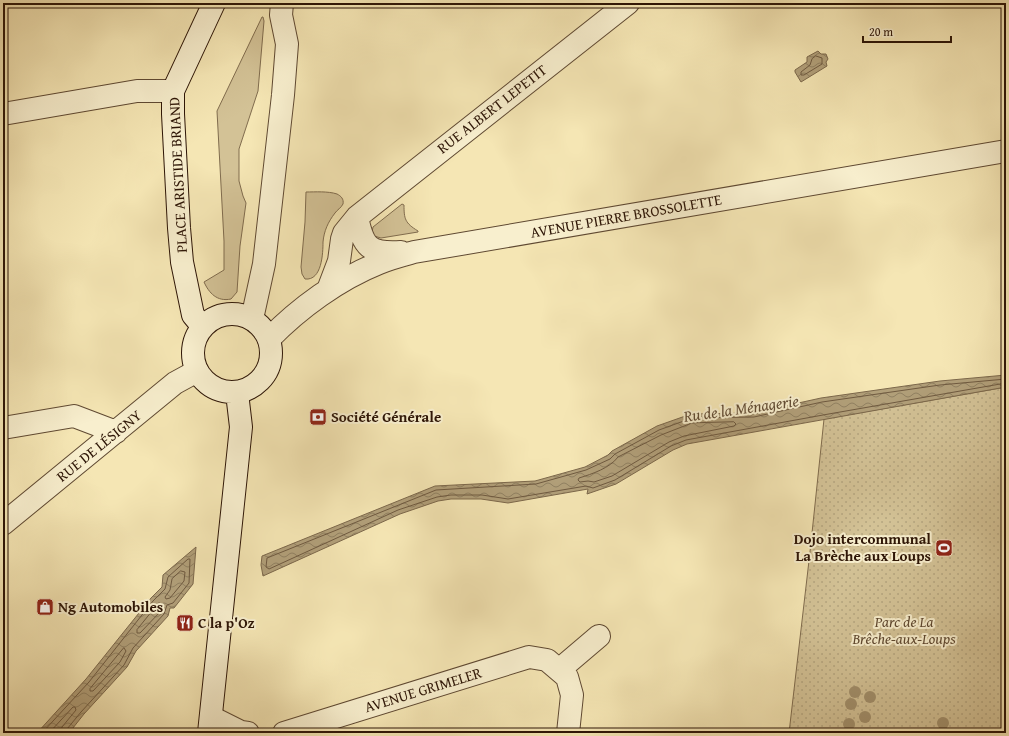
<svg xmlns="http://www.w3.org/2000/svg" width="1009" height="736" viewBox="0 0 1009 736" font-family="'Gentium Book Plus',serif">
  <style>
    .grass { fill: #d3c296; stroke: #806c4e }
    .park { fill: url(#park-dots); stroke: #806c4e }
    .water { fill: url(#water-waves); stroke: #7c684b }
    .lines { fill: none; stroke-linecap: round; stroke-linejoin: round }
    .shore { stroke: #6f5a40; stroke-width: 1 }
    .street-casing { stroke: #5f4932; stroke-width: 24 }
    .secondary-casing { stroke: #2d1506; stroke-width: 24 }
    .street { stroke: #f8efce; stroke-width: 22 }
    .secondary { stroke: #f8efce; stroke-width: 22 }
    .tree { fill: #a2906c }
    .labels { text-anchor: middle; stroke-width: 4; stroke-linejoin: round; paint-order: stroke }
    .street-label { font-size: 15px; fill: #2d1506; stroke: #f8efce }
    .poi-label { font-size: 15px; font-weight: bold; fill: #2d1506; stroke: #f8efce; text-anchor: start }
    .park-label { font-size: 15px; font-style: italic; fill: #5f4931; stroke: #f8efce }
    .water-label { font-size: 16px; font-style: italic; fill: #624c34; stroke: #f8efce }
  </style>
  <defs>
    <pattern id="park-dots" width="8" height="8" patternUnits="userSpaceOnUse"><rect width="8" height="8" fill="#d3c296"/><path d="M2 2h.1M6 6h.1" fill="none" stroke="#b5a680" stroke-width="1.8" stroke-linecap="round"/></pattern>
    <pattern id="water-waves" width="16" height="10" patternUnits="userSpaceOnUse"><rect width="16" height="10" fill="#b19f79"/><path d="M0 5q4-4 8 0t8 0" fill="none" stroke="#908061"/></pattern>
  </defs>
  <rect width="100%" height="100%" fill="#f5e6b4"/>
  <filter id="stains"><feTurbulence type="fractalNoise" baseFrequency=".005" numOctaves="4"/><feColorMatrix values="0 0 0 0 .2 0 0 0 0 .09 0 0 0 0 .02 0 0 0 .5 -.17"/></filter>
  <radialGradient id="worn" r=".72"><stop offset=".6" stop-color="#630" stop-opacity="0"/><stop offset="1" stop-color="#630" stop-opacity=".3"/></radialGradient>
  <!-- grass -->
  <path class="grass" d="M262,17H263L264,21L258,91L239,149V181L243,196L246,203L240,246L237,292L231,299C217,302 209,293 204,282L224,270V241L217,111Z
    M306,192C315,192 328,191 337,194C341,196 344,199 343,204C341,208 337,210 335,213C328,222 324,231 323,242C323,253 322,281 305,279L302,274L301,267L305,222Z
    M402,204L404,205C404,219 405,223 418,231V232L381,238L374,236L372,232L373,227Z"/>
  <!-- park -->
  <path class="park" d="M1006,387V733H789L810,552L824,419Z"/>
  <!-- water -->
  <path class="water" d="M818,51L821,54H826L828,59L826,62L827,66L801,82L795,72V70L807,62V57Z
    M1005,370H1006V387L687,444L673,450L616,484L587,494L588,489L508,503L481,499H451L438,501L400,514L263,576L261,565L262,556L435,486L535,481L585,467L608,455L612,451L657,426L691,414L753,413L821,398L940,381L1006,375Z
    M196,547L193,584L174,608H170L168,616L136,651L127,667L84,714L69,733H37L86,679L151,598L162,587L163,575Z"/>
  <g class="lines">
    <!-- shore -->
    <path class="shore" d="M816,56L822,58V64L804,75H801V72L810,65L812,59Z
      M1006,379L940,385L822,402L754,417L692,418L659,430L615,454L610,459L586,470L536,484L436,490L267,558L266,567L269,569L398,510L437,497L451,495H482L508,499L586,486L593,488L615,480L671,446L686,440L823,415L1006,383
      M734,422L736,424L734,426L684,436L669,442L612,476L594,482L588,481L580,482L578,480L579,478C592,474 610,468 618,457L661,435L692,423Z
      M181,571L185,572L184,581L170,598L166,599L165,597L170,590L172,579Z
      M159,603L162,604L160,612L140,633H137V630Z
      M124,648L126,651L120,662L93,691H90V689Z
      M42,733L89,682L153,601L165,589L168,577L188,559H190L189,583L173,603L167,605L164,614L133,648L124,665L81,712L67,729L66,733
      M49,733L73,707H75L76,710L62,727L61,733"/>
    <defs>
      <path id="street" d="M3,114L137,91H173
        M357,217C363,247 369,254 401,252
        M328,290L339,261L342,239L344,233L357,217L628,3
        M252,319L264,264L283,95L287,44L281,15L282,3
        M269,339C299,308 339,279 379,263C391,258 403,255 414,252L1006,151
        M3,428L74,416L116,432
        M3,524L175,383L197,371
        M559,670L599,636
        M211,717L241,732L248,733
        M284,733L529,657L547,660L567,677L572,695L568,733"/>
      <path id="secondary" d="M193 353a39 39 0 1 1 78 0a39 39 0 1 1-78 0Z
        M203,327L193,315L182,262L179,228L173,114V91L214,3
        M209,733L241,427L237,393"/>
    </defs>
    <!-- street casing -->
    <use href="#street" class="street-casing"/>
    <!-- secondary casing -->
    <use href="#secondary" class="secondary-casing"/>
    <!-- street -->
    <use href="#street" class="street"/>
    <!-- secondary -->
    <use href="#secondary" class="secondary"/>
  </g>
  <!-- trees -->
  <g class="tree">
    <circle cx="855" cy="692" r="6"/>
    <circle cx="870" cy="697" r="6"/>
    <circle cx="851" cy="704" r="6"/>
    <circle cx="865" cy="717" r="6"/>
    <circle cx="943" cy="723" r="6"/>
    <circle cx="849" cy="724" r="6"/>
  </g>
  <!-- icons -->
  <defs>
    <symbol id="bank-square" viewBox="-11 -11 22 22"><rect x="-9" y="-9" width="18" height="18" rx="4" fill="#8f2418" stroke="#f8efce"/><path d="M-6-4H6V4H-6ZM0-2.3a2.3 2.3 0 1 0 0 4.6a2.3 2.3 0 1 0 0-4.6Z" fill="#fff"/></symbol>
    <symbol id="stadium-square" viewBox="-11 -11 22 22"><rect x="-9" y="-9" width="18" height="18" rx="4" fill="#8f2418" stroke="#f8efce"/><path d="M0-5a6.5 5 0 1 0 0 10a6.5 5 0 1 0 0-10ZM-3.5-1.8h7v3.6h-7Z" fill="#fff"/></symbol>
    <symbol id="shop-square" viewBox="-11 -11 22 22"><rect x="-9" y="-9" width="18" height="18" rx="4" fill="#8f2418" stroke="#f8efce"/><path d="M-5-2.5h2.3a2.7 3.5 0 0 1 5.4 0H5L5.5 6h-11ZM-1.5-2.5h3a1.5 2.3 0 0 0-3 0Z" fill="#fff"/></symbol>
    <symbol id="restaurant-square" viewBox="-11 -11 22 22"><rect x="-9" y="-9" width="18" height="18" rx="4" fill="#8f2418" stroke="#f8efce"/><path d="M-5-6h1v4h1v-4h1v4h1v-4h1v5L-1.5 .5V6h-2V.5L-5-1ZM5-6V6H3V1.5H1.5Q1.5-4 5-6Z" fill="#fff"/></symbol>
  </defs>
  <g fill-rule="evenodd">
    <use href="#bank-square" x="308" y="407" width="20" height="20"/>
    <use href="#stadium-square" x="934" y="538" width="20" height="20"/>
    <use href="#shop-square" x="35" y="597" width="20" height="20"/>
    <use href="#restaurant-square" x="175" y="613" width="20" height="20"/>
  </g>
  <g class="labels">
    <!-- street labels -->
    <g class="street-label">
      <text transform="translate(492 109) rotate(-38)" y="5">RUE ALBERT LEPETIT</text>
      <text transform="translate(178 175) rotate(-93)" y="5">PLACE ARISTIDE BRIAND</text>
      <text transform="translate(626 216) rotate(-10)" y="5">AVENUE PIERRE BROSSOLETTE</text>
      <text transform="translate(99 446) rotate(-39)" y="5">RUE DE LÉSIGNY</text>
      <text transform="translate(423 690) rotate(-17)" y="5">AVENUE GRIMELER</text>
    </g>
    <!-- poi labels -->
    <g class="poi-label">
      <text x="331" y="422">Société Générale</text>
      <text x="931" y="544" text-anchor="end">Dojo intercommunal<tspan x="931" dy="17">La Brèche aux Loups</tspan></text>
      <text x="58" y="612">Ng Automobiles</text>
      <text x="198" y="628">C la p'Oz</text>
    </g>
    <!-- park labels -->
    <g class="park-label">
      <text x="904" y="627">Parc de La<tspan x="904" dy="17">Brêche-aux-Loups</tspan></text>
    </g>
    <!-- water labels -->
    <g class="water-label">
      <text transform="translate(741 408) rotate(-8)" y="6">Ru de la Ménagerie</text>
    </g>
  </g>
  <!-- margin -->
  <rect width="1009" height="736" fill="none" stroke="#f5e6b4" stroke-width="16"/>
  <rect x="4" y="4" width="1001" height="728" fill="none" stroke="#2d1506" stroke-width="2"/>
  <rect x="8" y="8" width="993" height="720" fill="none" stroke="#2d1506"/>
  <!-- scale -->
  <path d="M863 36v6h88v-6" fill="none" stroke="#2d1506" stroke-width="2"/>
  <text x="869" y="36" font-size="12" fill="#2d1506" stroke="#f8efce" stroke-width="3" paint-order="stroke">20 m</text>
  <rect width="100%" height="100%" filter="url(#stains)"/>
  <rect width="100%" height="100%" fill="url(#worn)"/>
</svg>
